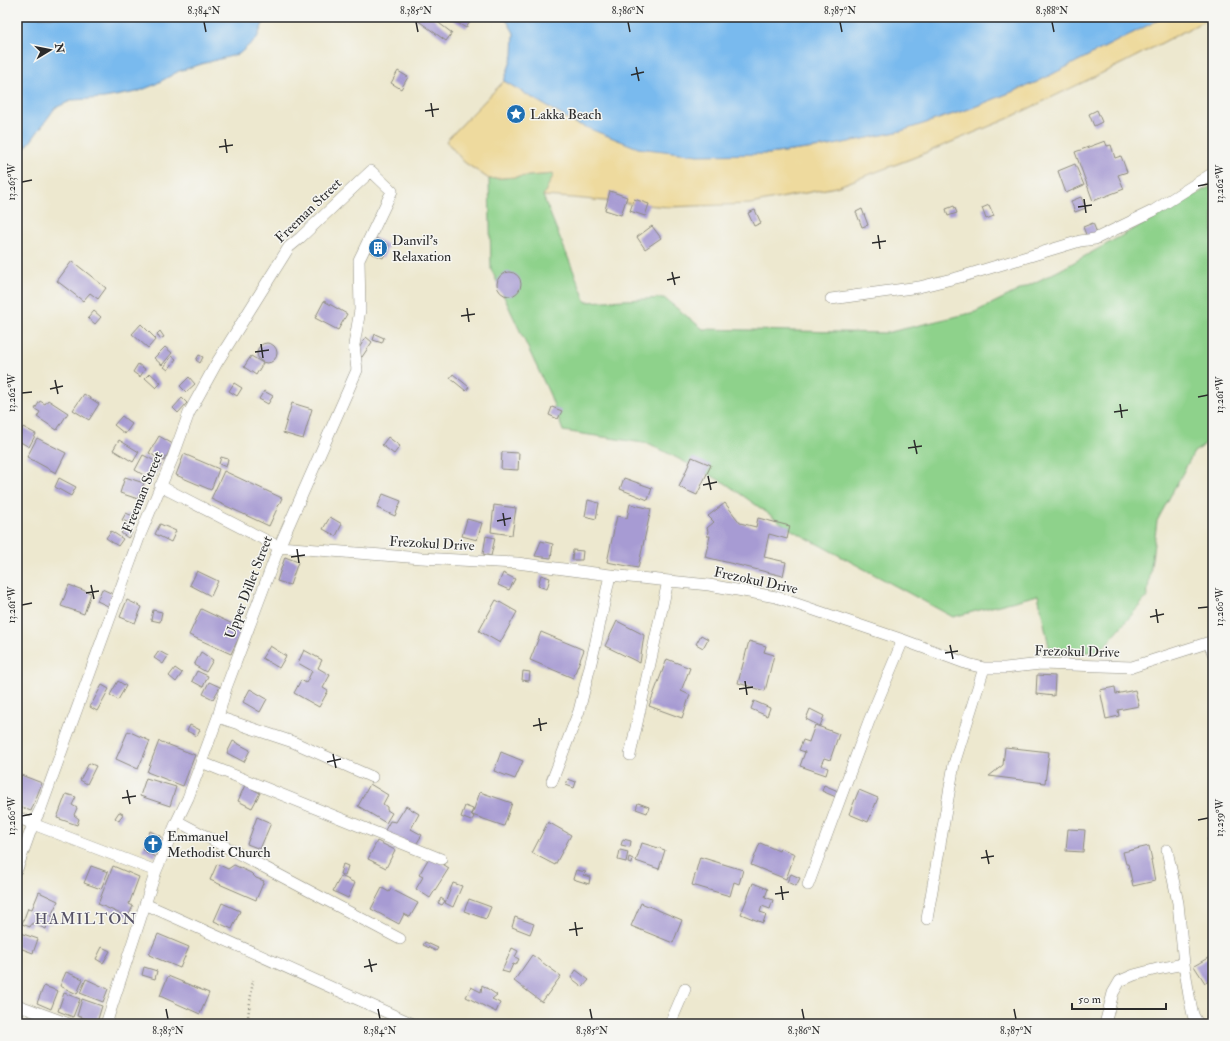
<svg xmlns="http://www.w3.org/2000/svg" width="1230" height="1041" viewBox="0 0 1230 1041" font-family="'IM FELL Double Pica',serif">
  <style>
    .green { fill: #8ed28b; stroke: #5c7e5b }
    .sand { fill: #eeda9e; stroke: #8c8264 }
    .water { fill: #79baee; stroke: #52728c }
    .building { fill: #a79bd3 }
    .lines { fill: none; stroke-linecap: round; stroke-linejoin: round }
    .street-casing { stroke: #8c8a7d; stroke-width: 12 }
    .path { stroke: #8c8a7d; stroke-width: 2.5; stroke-dasharray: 1 3; stroke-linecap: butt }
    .street { stroke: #fff; stroke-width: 11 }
    .ticks { fill: none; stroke: #2b2b2b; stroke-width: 1.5 }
    .labels { text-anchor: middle; stroke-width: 3; stroke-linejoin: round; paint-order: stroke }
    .poi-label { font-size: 14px; fill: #2b2b2b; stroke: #f6f6f2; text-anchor: start }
    .street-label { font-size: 14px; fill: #2b2b2b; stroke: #f6f6f2 }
    .quarter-label { font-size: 16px; letter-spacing: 1px; fill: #565266; stroke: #f6f6f2 }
    .neatline { fill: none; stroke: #2b2b2b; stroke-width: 1.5 }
    .ticks-label { font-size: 10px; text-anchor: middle; fill: #2b2b2b }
  </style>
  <rect width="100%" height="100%" fill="#f6f6f2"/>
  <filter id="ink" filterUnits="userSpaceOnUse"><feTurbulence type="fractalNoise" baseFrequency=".025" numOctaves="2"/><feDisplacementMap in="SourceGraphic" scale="8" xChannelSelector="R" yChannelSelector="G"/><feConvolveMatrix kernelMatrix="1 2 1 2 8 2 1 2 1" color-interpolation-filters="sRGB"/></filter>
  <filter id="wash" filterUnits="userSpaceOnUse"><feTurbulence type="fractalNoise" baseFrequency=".012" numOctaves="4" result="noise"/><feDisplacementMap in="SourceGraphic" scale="16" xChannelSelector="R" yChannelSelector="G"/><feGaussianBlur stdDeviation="0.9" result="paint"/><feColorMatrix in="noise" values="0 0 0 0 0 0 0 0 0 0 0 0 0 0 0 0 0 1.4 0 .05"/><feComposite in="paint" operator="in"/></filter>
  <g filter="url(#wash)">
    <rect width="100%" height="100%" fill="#ede8cf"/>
    <!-- green -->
    <path class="green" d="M555,174L543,196L586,302L664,298L703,329L886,333L975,312L1060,270L1213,185V440L1194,452L1157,521L1147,597L1100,651L1051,656L1038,595L953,617L790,529L725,483L650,444L563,431L550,395L491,269L489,179Z"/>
    <!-- sand -->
    <path class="sand" d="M1164,17H1212L1125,62L1007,119L913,158L836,187L750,204L668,207L573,198L543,196L554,174L489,179L464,162L446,141L504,81L575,123L769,154L829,146L901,131L969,109L1037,82Z"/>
    <!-- water -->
    <path class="water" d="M17,17H266L257,38L239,54L205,63L179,71L154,85L137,92L104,98L73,100L55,108L31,141L17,157Z
      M505,17H1164L1037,82L969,109L901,131L829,146L769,154L698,155L638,148L575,123L504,81L513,55L514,33Z"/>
    <g id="blocks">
      <!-- building -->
      <path class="building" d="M413,17H431L452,33L446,41Z
        M448,17H466L471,20L466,28Z
        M398,71L408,77L401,89L391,83Z
        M1097,110L1102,122L1094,126L1089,114Z
        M1105,141L1107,146L1111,145L1115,158L1121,156L1127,172L1118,175L1124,189L1093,201L1075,152Z
        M1075,164L1084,185L1066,193L1058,171Z
        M610,191L627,197L621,215L605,210Z
        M1081,197L1086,208L1075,212L1071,201Z
        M634,199L649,204L645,216L630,211Z
        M989,205L994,216L986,219L982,208Z
        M954,206L957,213L948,216L946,209Z
        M862,209L868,225L862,227L856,212Z
        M755,210L761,223L754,226L748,213Z
        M1093,223L1097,233L1087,237L1083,227Z
        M652,226L661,238L645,249L637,237Z
        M373,237L389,245L383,258L367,251Z
        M72,261L106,288L98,299L90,293L83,301L57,281Z
        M497 284a12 12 0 1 1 24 0a12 12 0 1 1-24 0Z
        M324,301L347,314L338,330L315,318Z
        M94,311L101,317L95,324L88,318Z
        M141,324L156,339L148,348L132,334Z
        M160,331L164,337L160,339L157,334Z
        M375,334L384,338L382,343L373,340Z
        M366,337L372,342L362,357L356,353Z
        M257 353a10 10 0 1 1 20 0a10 10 0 1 1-20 0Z
        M165,347L172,353L162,365L154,358Z
        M199,355L203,357L200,363L196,360Z
        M172,356L176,359L168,370L164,367Z
        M251,356L263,363L256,375L244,367Z
        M138,364L145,369L140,377L133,372Z
        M150,373L161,383L156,388L145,378Z
        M453,374L469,387L466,391L450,378Z
        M189,377L195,384L186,392L180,386Z
        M234,383L242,388L237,396L229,391Z
        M264,391L273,396L268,404L259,399Z
        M84,394L99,404L89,420L73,410Z
        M182,398L187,403L178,413L173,408Z
        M48,400L68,413L57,430L37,417L40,412L35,409L40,401L45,404Z
        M292,403L312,409L303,439L283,433Z
        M552,407L562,411L558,419L549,415Z
        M122,416L132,424L125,434L114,425Z
        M23,427L36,434L29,447L17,440Z
        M159,436L173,444L164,461L149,453Z
        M388,437L400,446L394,454L382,445Z
        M37,438L66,453L56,473L27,457Z
        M119,440L139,452L133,462L113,450Z
        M502,452L519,453L518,470L501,469Z
        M184,454L219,469L211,490L176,475Z
        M143,455L161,464L152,480L135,470Z
        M221,457L228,459L226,467L219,464Z
        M692,457L711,465L697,495L679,487Z
        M224,471L282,498L269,526L211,499Z
        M125,477L144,483L138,499L120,493Z
        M59,478L76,487L71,496L55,487Z
        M624,478L652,488L648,500L620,489Z
        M383,494L401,501L395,516L377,508Z
        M588,500L599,503L596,519L585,516Z
        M725,503L740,523L756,527L758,518L790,526L787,539L769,534L764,557L786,562L783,576L705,557L710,536H707L708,531L707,528L714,522L708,516Z
        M630,504L651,509L638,568L607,562L617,516L627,518Z
        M494,505L516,508L512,535L491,532Z
        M126,513L135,517L132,524L122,520Z
        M330,517L342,524L336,536L323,529Z
        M467,519L482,523L477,540L462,536Z
        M160,524L176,531L171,542L155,534Z
        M125,528L132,533L128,538L121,533Z
        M111,531L123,539L118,546L106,538Z
        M486,536L495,538L491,556L483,554Z
        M541,541L553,544L551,558L535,556Z
        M573,550L583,551L582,560H572Z
        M285,557L298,562L290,585L277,581Z
        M197,571L218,581L211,596L190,585Z
        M503,573L515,579L509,590L498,585Z
        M541,575L550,578L547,589L538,586Z
        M69,585L91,593L84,614L61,606Z
        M102,589L113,594L108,606L97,601Z
        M127,600L142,607L135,623L120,617Z
        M496,600L517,612L500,643L479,631Z
        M201,609L243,629L231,654L189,635Z
        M153,610L162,612L160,622L151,620Z
        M617,621L644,635L640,663L605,646Z
        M541,632L584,650L573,678L530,660Z
        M701,635L708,639L703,648L696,644Z
        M749,641L766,646L764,652L774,655L765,691L738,683Z
        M270,646L286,656L279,668L262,658Z
        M304,650L322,660L318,668L330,675L323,688L328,691L319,707L294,693L301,680L306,683L312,671L298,663Z
        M159,651L168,656L163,664L154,658Z
        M201,652L213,660L206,672L194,665Z
        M667,659L690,668L681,691L690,695L682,718L649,706Z
        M175,668L182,673L176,682L169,676Z
        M197,671L208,676L203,687L192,681Z
        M523,671L530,672L529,681L522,680Z
        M17,673L22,675L17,685Z
        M1037,675L1055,676L1054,696L1036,694Z
        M118,681L126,686L118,700L110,695Z
        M209,682L220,687L213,699L203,694Z
        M102,685L109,689L97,711L90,707Z
        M1115,687L1116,694L1135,690L1139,706L1118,710L1119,716L1106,719L1100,690Z
        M250,689L267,699L260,712L243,702Z
        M754,701L770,708L767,716L751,709Z
        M810,709L824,716L820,726L806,719Z
        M190,725L200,730L197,736L187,731Z
        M815,725L839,734L830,760L824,758L821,765L828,768L826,775L800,766L805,752L799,750L803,740L809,742Z
        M128,731L150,741L138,769L116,759Z
        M159,741L195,755L183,786L147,772Z
        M233,741L250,750L244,762L227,753Z
        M1005,747L1049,752L1045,783L989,776L1003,765Z
        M501,752L523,761L515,779L494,771Z
        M89,763L96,766L87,784L80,780Z
        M21,775L42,783L31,811L17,806V786Z
        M146,778L176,787L170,806L140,796Z
        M568,779L576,782L574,788L566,785Z
        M370,784L388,795L383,804L387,807V810L392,813L386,823L358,806Z
        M245,785L260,793L252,808L238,801Z
        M824,785L838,791L836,797L822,791Z
        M859,790L878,798L868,822L849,814Z
        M480,792L512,803L504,826L472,815Z
        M66,794L76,797L72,805L77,808L74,815L79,819L77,825L57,818Z
        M638,803L649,807L647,813L636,809Z
        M406,806L419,814L411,829L422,835L415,846L384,832L390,821L396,822Z
        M465,806L473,809L471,814L474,817L471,821L461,817Z
        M119,812L123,814L119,821L115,818Z
        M257,817L271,823L260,849L247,844Z
        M548,822L571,835L555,865L532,853Z
        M1068,829L1085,830L1083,852L1066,851Z
        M150,831L164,838L155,857L142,850Z
        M17,833L20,834L17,843Z
        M1213,835V842L1210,844L1207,839Z
        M623,839L631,841L630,847L621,845Z
        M377,841L395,850L386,868L368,859Z
        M642,843L665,850L659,869L636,861Z
        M760,843L779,851L780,848L795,854L786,879L751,865Z
        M1149,846L1152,860H1151L1155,881L1133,886L1128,864H1126L1123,852Z
        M620,850L628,852L626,862L618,860Z
        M430,856L449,868L430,898L416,889L423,877L419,875Z
        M629,857L633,859L632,864L628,863Z
        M700,857L743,870L739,884L734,882L730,896L692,885Z
        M217,864L228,869L234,865L251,873L256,878L264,881L256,900L210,880Z
        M343,864L348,866L345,876L340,874Z
        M91,866L108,872L101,889L84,883Z
        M113,866L139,877L129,904L133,906L128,917L98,904Z
        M576,870L586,872L583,875L590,877L589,884L573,879Z
        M791,874L800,878L796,886L787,882Z
        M341,876L355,883L348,898L333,891Z
        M453,883L462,886L453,907L445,903Z
        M753,883L768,889L765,897L773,900L770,909L762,906L760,912L766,914L763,923L741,914Z
        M382,888L389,892L391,889L418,903L410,917L404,914L399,924L371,909Z
        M39,892L58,901L51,916L54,917L51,924L48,923L46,929L32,923L30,927L22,924L28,908L32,909Z
        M441,898L445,901L442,905L438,903Z
        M469,899L491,907L486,919L464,911Z
        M222,903L240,911L232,929L214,921Z
        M641,903L682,920L673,943L631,926Z
        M515,917L534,924L530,934L512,927Z
        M17,932L38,939L33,953L17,947Z
        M158,934L189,947L180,968L149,955Z
        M425,942L438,948L436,951L423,945Z
        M102,947L110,951L103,963L96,959Z
        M512,948L518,951L515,957L519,959L516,965L513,964L509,973L502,971Z
        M532,955L561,976L542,1002L514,981Z
        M1213,955V979L1205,983L1194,966Z
        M144,967L157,971L155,979L142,975Z
        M576,970L589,980L583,987L571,978Z
        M66,972L83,979L77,994L60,986Z
        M168,976L209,993L200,1014L160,996Z
        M86,979L108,989L103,1002L80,993Z
        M482,985L497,995L492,999L500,1003L496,1012L466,997L471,987L481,992Z
        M44,986L58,991L51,1009L37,1003Z
        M64,993L80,999L73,1017L58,1011Z
        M82,999L102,1006L97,1022L77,1016Z"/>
    </g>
  </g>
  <g filter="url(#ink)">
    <use href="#blocks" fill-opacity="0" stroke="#8c8a7d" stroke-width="1"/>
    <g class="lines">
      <defs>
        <path id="street" d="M831,299L919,287L960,277L1080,241L1095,239L1153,211L1213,173
          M160,486L279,547L421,558L517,563L610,575L709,585L776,597L903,640L968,664L984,668H1005L1041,664L1132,667L1213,641
          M1209,643L1213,653
          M218,717L293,742L372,777
          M630,755L668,581
          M201,762L441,859
          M552,781L579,711L595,646L610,575
          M17,817L33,824L156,871
          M177,821L400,939
          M1167,850L1178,903L1184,964L1189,996L1193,1015L1198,1024
          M17,869L33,824L41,808L140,535L173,457L189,413L216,364L289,247L300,238L371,171L392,191L359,260L360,310L354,345L357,370L279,547L226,688L218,717L188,798L177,821L156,871L106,1024
          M808,885L869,721L903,640
          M145,904L413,1024
          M927,919L954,764L984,668
          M17,1005L69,1024
          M670,1024L685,989
          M1105,1024L1113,993L1120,981L1134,975L1157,969L1184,964"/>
      </defs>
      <!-- street casing -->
      <use href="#street" class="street-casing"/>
      <!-- path -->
      <path class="path" d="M247,1024L253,980"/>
      <!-- street -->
      <use href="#street" class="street"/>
    </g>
  </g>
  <!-- ticks -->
  <path class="ticks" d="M204,22L206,32M416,22L418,32M628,22L630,32M840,22L842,32M1052,22L1054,32M636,67L639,81M631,75L644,72M431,103L433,117M425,111L439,109M225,139L227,153M219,147L233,145M22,182L32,180M1198,186L1208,184M1084,199L1086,213M1078,207L1092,205M878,235L880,249M872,243L886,241M672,272L675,285M667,280L680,277M467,308L469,322M461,316L475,314M261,344L263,358M255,352L269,350M55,380L58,394M50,389L63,386M22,393L32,392M1198,397L1208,395M1120,404L1122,418M1114,412L1128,410M914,440L917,454M908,448L922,446M708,476L711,490M703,485L717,482M503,513L505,526M497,521L511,518M297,549L299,563M291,557L305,555M91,585L94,599M86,593L99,591M22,605L32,603M1198,608L1208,607M1156,609L1158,623M1150,617L1164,614M950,645L953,659M945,653L958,651M745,681L747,695M739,689L753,687M539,718L541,731M533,726L547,723M333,754L336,768M327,762L341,759M127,790L130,804M122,798L136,796M22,816L32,814M1198,820L1208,818M986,850L989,864M981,858L994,856M781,886L783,900M775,894L789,892M575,922L577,936M569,930L583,928M369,959L372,972M364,967L377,964M166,1009L168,1019M378,1009L380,1019M590,1009L592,1019M802,1009L804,1019M1014,1009L1016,1019"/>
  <!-- icons -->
  <defs>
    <symbol id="sight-disc" viewBox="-11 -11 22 22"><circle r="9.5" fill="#1f6fb2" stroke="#f6f6f2"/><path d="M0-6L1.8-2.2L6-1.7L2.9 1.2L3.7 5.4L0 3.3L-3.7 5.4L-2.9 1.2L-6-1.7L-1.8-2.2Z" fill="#fff"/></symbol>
    <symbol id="building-disc" viewBox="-11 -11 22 22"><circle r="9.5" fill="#1f6fb2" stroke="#f6f6f2"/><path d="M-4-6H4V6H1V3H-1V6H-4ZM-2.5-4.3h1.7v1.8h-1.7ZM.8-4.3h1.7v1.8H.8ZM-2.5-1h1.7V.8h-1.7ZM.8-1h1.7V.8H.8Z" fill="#fff"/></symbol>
    <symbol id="church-disc" viewBox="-11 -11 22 22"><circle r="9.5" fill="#1f6fb2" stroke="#f6f6f2"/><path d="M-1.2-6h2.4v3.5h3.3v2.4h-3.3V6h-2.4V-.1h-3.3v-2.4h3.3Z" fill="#fff"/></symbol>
  </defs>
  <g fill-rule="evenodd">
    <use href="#sight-disc" x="505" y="103" width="22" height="22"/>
    <use href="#building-disc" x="367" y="237" width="22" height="22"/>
    <use href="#church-disc" x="142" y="833" width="22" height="22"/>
  </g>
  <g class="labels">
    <!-- poi labels -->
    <g class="poi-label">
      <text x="530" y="119">Lakka Beach</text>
      <text x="392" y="245">Danvil's<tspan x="392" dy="16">Relaxation</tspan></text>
      <text x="167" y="841">Emmanuel<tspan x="167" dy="16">Methodist Church</tspan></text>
    </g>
    <!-- street labels -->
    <g class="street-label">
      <text transform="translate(308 210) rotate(-44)" y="5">Freeman Street</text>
      <text transform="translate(142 492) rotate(-68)" y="5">Freeman Street</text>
      <text transform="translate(432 543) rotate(3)" y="5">Frezokul Drive</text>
      <text transform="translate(756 580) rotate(12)" y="5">Frezokul Drive</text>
      <text transform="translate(248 587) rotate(-69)" y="5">Upper Dillet Street</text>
      <text transform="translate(1077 651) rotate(1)" y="5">Frezokul Drive</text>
    </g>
    <!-- quarter labels -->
    <g class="quarter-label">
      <text x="86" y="924">HAMILTON</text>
    </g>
  </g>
  <!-- margin -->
  <rect width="1230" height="1041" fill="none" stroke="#f6f6f2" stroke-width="44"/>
  <!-- north arrow -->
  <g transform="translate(50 50) rotate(80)" stroke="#f6f6f2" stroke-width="3" paint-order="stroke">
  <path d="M0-3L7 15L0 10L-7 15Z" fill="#2b2b2b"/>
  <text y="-6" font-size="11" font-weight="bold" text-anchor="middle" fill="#2b2b2b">N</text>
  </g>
  <!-- scale -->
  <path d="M1072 1003v6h94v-6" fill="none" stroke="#2b2b2b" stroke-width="2"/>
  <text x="1078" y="1003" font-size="12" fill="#2b2b2b" stroke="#f6f6f2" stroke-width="3" paint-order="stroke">50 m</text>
  <rect x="22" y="22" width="1186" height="997" class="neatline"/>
  <g class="ticks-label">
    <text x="204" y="14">8.384°N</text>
    <text x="416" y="14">8.385°N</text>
    <text x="628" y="14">8.386°N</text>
    <text x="840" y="14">8.387°N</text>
    <text x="1052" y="14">8.388°N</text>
    <text transform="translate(11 182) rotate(-90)" y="4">13.263°W</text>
    <text transform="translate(1219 184) rotate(-90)" y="4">13.262°W</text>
    <text transform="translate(11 393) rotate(-90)" y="4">13.262°W</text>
    <text transform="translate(1219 395) rotate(-90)" y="4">13.261°W</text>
    <text transform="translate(11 605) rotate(-90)" y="4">13.261°W</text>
    <text transform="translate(1219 607) rotate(-90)" y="4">13.260°W</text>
    <text transform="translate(11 816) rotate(-90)" y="4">13.260°W</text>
    <text transform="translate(1219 818) rotate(-90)" y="4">13.259°W</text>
    <text x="168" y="1034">8.383°N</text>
    <text x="380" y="1034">8.384°N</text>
    <text x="592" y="1034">8.385°N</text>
    <text x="804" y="1034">8.386°N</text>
    <text x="1016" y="1034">8.387°N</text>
  </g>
</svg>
